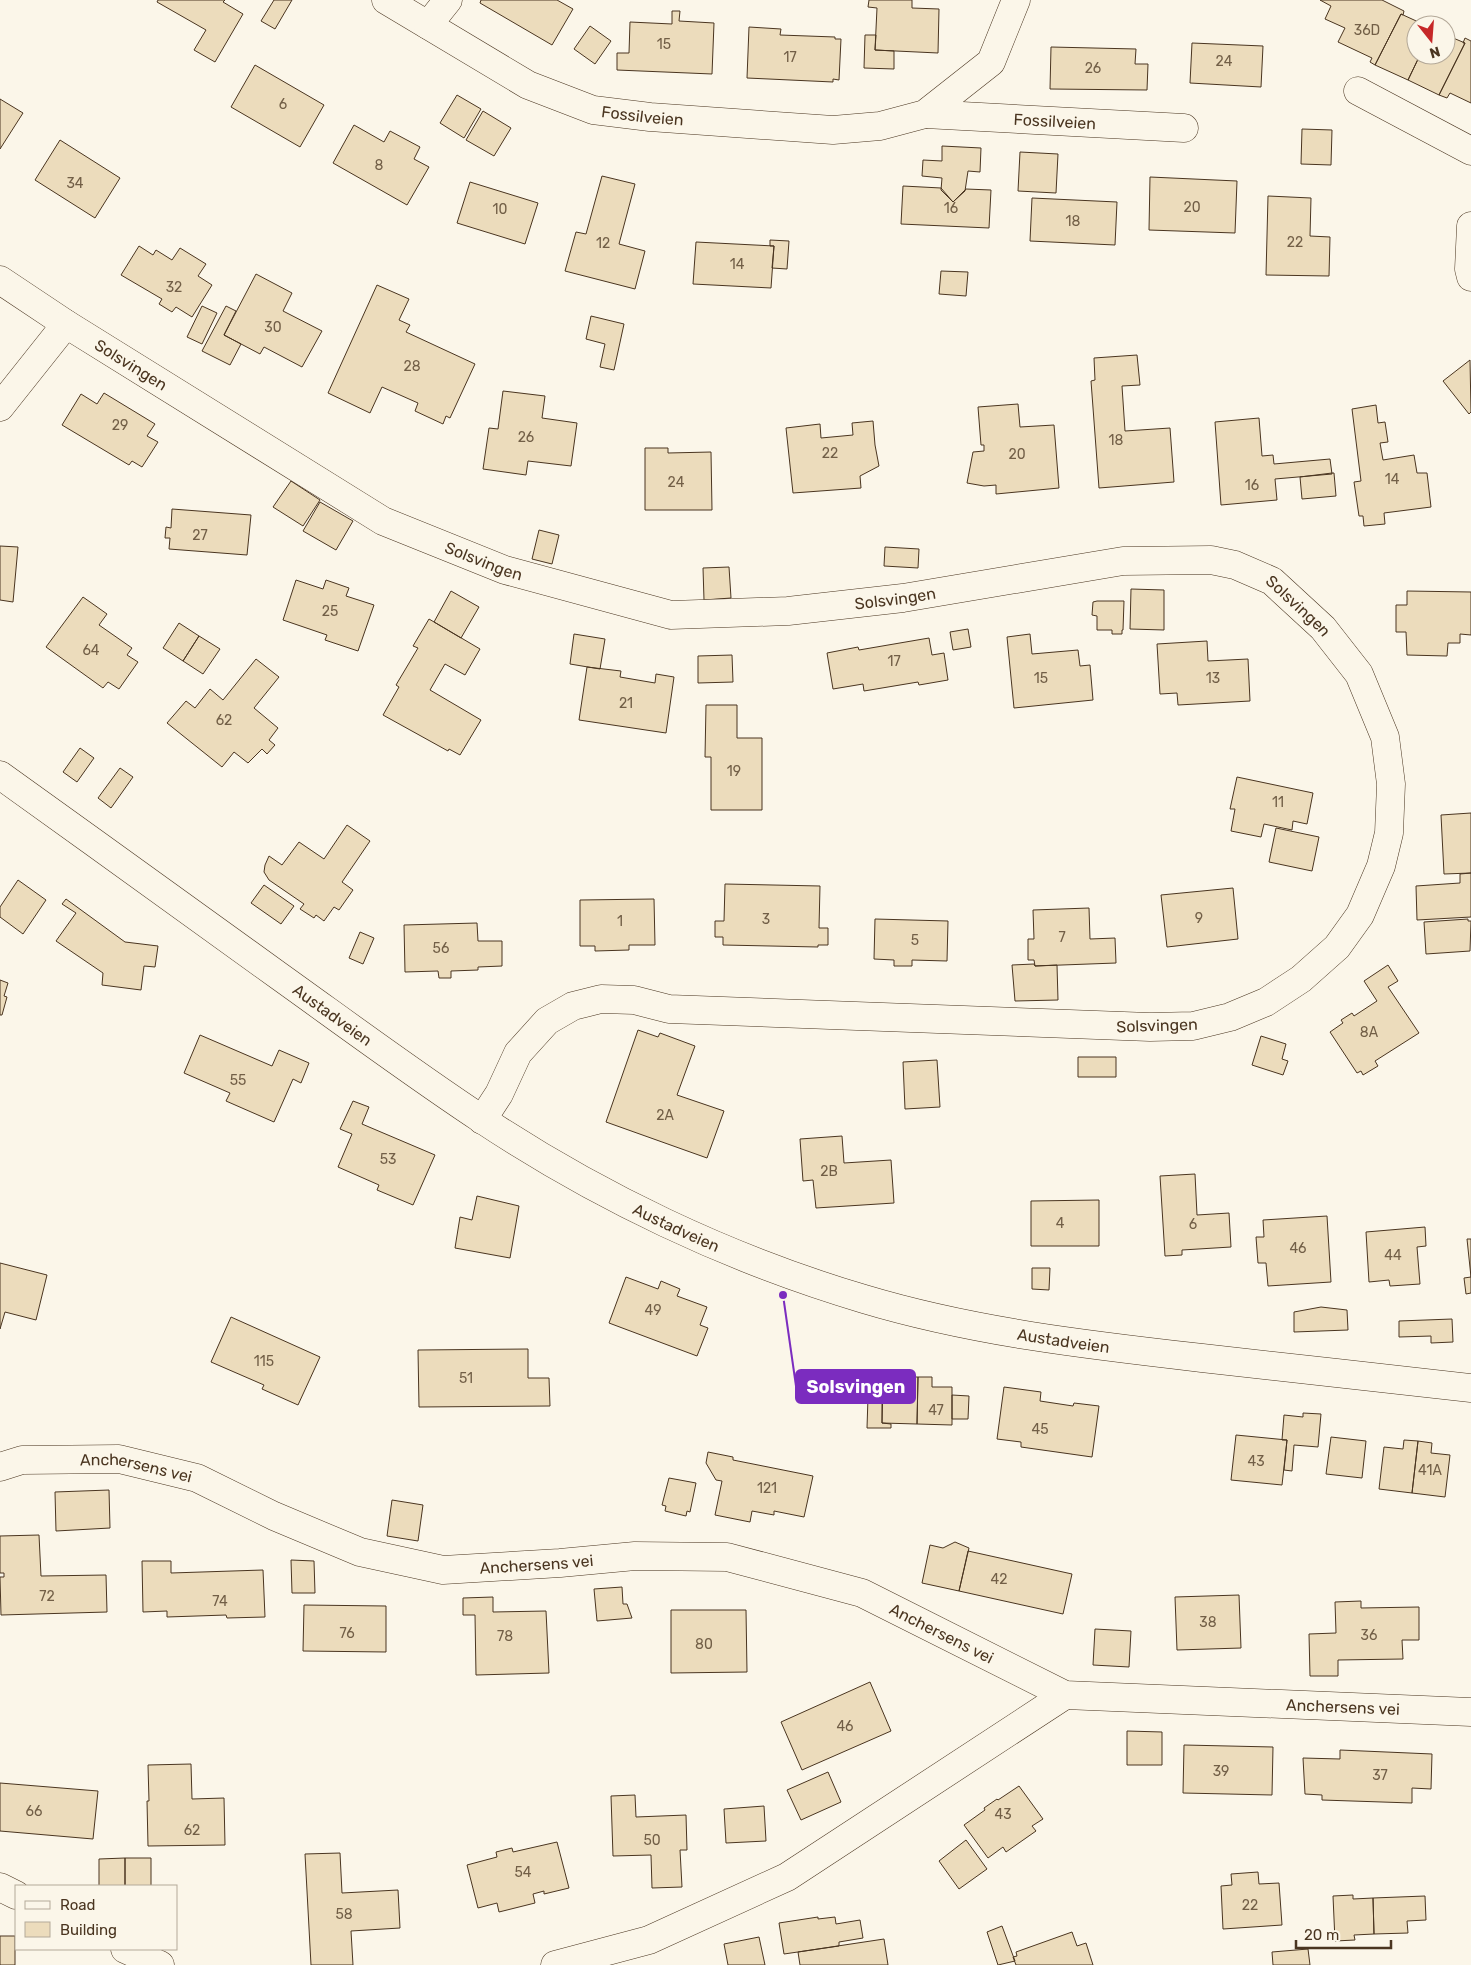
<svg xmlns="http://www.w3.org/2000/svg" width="1471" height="1965" viewBox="0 0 1471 1965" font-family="Rubik,sans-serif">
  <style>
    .building { fill: #ecdcbc; stroke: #4a3520 }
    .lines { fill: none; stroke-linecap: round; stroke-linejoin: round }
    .minor-casing { stroke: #4a3520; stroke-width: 29 }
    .major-casing { stroke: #4a3520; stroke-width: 29 }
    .minor { stroke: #fbf6e9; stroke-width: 28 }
    .major { stroke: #fbf6e9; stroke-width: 28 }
    .labels { text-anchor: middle; stroke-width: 4; stroke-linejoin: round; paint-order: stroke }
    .number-label { font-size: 14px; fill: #725f47 }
    .street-label { font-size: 16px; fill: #4a3520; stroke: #fbf6e9 }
    .leader { fill: none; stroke: #7b2cbf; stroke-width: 2 }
    .callout-dot { fill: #7b2cbf; stroke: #fbf6e9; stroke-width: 2 }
    .callout { fill: #7b2cbf; stroke: #7b2cbf; stroke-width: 2 }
    .callout-label { font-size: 18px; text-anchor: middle; font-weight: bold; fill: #fff }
  </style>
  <rect width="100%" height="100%" fill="#fbf6e9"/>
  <!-- building -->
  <path class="building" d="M158,0H225L223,2L243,14L215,62L194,50L206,30L157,2Z
    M274,0H292L275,29L261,21Z
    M481,0H557L573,9L552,45L480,3Z
    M869,0H912V8L939,9L938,53L875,50L877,8L868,7Z
    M1320,0H1382L1404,11L1403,15L1401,14L1375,65L1370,62L1372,58L1338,42L1345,28L1325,19L1331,6Z
    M672,11H680L679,21L714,23L712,74L617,70V53H629L630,22L672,24Z
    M1401,14L1425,25H1416V55H1420L1408,80L1375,65Z
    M590,26L611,41L595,64L574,49Z
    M749,27L781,29L780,35L835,37V39H841L839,80L833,79V82L747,78Z
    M865,35H876L875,50L894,51V69L864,68Z
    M1446,35L1465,43L1439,95L1408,80L1420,55H1446Z
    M1465,38L1471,41V103L1450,93L1447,98L1439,95L1465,43H1463Z
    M1192,43L1263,46L1261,87L1190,83Z
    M1051,47L1136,49L1135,64H1148L1147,90L1050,89Z
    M255,65L324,105L300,147L231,107Z
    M457,95L481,109L464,138L440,123Z
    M0,99L23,113L0,149Z
    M483,111L511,128L494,156L466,140Z
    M354,125L384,142L390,131L420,147L414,159L429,167L407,205L333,163Z
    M1302,129L1332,130L1331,165L1301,164Z
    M60,140L120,178L95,218L35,180Z
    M942,146L981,148L980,172L968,171L965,191L953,202L941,190L942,178L922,176L923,160L942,161Z
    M1020,152L1058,154L1056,193L1018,191Z
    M602,176L635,184L619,244L645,251L635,289L565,271L576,232L586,234Z
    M1150,177L1237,181L1235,233L1149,230Z
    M470,182L538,203L525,244L457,223Z
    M903,186L941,188L953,202L966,189L991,190L989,228L901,224Z
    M1268,196L1311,198L1310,236L1330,237L1329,276L1266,275Z
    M1032,198L1117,202L1115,245L1030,241Z
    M770,240L789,241L787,269L772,268L774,246H770Z
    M696,242L774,246L771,288L693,284Z
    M139,246L153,255L156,250L172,260L180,248L206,264L198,276L212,285L192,317L176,307L172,312L159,304L162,299L121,275Z
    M941,271L968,272L966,296L939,294Z
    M256,274L292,293L283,311L322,331L302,367L264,347L260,354L224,335Z
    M377,285L409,299L399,320L410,325L406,332L475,364L450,418L446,416L443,424L415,411L418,403L382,387L370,413L328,393Z
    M202,306L217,313L202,344L187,337Z
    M226,306L236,311L224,335L241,344L230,365L202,351Z
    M591,316L624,324L614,370L600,367L605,344L586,339Z
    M1137,355L1140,385L1122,386L1125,431L1170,428L1174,482L1099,488L1091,381L1095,380L1094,358Z
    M1470,360L1471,412L1469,414L1443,381Z
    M503,391L545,396L542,418L577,423L571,466L528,461L526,475L483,469L489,428L498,429Z
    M104,393L155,424L147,436L158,442L142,467L132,461L129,465L62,425L81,394L97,404Z
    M1018,404L1020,427L1054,425L1059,488L996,494V485L984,486L967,483L973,452L984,451V445H981L978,407Z
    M1376,405L1378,423L1385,422L1388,442L1380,443L1383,460L1414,455L1417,473H1427L1431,507L1384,513L1385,524L1364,526L1363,516H1359L1354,482L1361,481L1352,409Z
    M1259,418L1262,456L1273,455L1274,464L1330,459L1332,474L1275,479L1277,500L1221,505L1215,422Z
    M873,421L875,445L879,466L860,476L861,488L793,493L786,428L820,424L821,438L853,435L852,423Z
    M645,448H668V453L711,452L712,510H645Z
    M1332,473H1334L1336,496L1302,499L1300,477Z
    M291,481L320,500L303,526L273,507Z
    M320,502L353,521L336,550L303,531Z
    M172,509L251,515L247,555L169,549L170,538H165L166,527L171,528Z
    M539,530L559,535L552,564L532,559Z
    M0,546L18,547L13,602L0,600Z
    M885,547L919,549L918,568L884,566Z
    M729,567L731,598L704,600L703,568Z
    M296,580L323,589L326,580L349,588L346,596L374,605L358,651L325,640L327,635L283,620Z
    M1131,589L1164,590V630L1130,629Z
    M451,591L479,607L461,638L434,622Z
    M1407,591L1471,592V635L1460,634V643H1448L1447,656L1407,655L1406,632H1396V605H1407Z
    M83,597L107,614L99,625L132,648L127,655L138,662L119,689L108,682L103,688L46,647Z
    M1097,601H1124L1123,630H1122V634H1112V630H1097V616L1092,615L1093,602Z
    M429,619L480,649L465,675L445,664L430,690L481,720L460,755L449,749L448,751L383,715L399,687L396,685L418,648L413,646Z
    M179,623L199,636L183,661L163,648Z
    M968,629L971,647L953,650L950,632Z
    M574,634L605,639L600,669L570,664Z
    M1030,634L1032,654L1078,650L1080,666L1090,665L1093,700L1014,708L1007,637Z
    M199,636L220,649L203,674L183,661Z
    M929,638L932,655L944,653L948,680L919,685L918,682L864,691L863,684L833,689L827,653L858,647L859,650Z
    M1207,641L1208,661L1248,659L1250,701L1178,705L1177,693L1160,694L1157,644Z
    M732,655L733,682L698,683V656Z
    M256,659L279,677L254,708L278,728L269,740L275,745L267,754L262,749L248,763L234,752L222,767L167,723L186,701L195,708L210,689L223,700Z
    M587,667L621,671L620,677L655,683L656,674L674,677L666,733L579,720Z
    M706,705H737V738H762V810H711V757H705Z
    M80,748L94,758L77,782L63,772Z
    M120,768L133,777L111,808L98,798Z
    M1237,777L1313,793L1307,824L1293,821L1292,830L1264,824L1261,837L1231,831L1235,809H1230Z
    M1471,813V873L1444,874L1441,815Z
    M347,825L370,841L342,882L353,890L339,910L334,907L324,921L316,915L314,918L300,909L304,904L269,880L264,872L265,865L269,856L282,865L299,842L324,859Z
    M1276,828L1319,837L1312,871L1269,862Z
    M1471,873V917L1417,920L1416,886L1460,883V874Z
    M18,880L46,900L23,934L0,917V907Z
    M725,884L820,886L819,928H828V945H818V947L723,945V937H715V921H724Z
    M264,885L294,906L281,924L251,903Z
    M1233,888L1238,939L1167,947L1161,895Z
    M66,899L125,942L158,946L155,967L144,966L141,990L102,985L103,973L56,941L76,913L62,904Z
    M654,899L655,945H629V950L595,951V946H580V900Z
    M1089,908L1090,939L1115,938L1116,963L1035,966L1034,960H1028V939H1034L1033,910Z
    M875,919L948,921L947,961L912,960V966H894V960L874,959Z
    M1468,919V921H1471L1470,951L1426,954L1424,922Z
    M477,923L478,941H502V966L478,967V970L451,971V978H439L438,971L405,972L404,925Z
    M360,932L374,938L363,964L349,958Z
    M1034,964L1035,966L1057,965L1058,1000L1015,1001L1012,965Z
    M1388,965L1398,981L1388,987L1419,1033L1375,1061L1378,1066L1363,1075L1361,1071L1357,1073L1330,1032L1343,1023L1341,1020L1352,1013L1354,1016L1377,1001L1364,981Z
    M0,980L8,983L4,996L7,997L2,1015H0Z
    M638,1030L658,1037L660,1033L695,1046L677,1095L724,1111L707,1158L606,1122Z
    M200,1035L272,1066L279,1050L309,1063L301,1083L293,1079L274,1122L226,1101L230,1093L184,1073Z
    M1261,1036L1286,1044L1282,1059L1288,1061L1283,1075L1252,1065Z
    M1078,1057H1116V1077H1078Z
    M937,1060L940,1107L905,1109L903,1062Z
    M353,1101L369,1107L362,1124L435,1155L413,1205L377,1190L379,1185L338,1167L352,1134L340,1129Z
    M842,1136L844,1163L891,1160L894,1203L816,1208L813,1180L803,1181L800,1139Z
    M1195,1174L1197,1215L1229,1213L1231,1247L1182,1250V1255L1165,1256L1160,1176Z
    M477,1196L519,1206L510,1258L455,1248L460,1217L472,1220Z
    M1099,1200V1246H1031V1201Z
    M1327,1216L1331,1282L1268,1286L1266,1263H1258L1256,1237H1264L1263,1220Z
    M1425,1227L1426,1246L1417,1247L1420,1284L1390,1286L1389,1280L1369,1282L1366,1232Z
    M1467,1239H1471V1293L1466,1294L1464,1278L1471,1277Z
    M0,1263L47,1275L36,1320L5,1312L0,1329Z
    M1032,1268H1050L1049,1290L1032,1289Z
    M626,1277L658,1289L661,1281L680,1289L677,1296L707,1307L700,1325L708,1328L697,1356L609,1323Z
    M1321,1307L1347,1310L1348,1330L1294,1332V1312Z
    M231,1317L320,1357L298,1405L262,1389L264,1385L211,1362Z
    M1452,1319L1453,1342L1431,1343V1336L1399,1337V1321Z
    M528,1349V1378H549L550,1406L419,1407L418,1350Z
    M902,1377H918L917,1424L882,1423L883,1386H902Z
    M918,1377H932V1387H952V1425L917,1424Z
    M1004,1387L1041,1392L1040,1401L1073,1406L1074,1403L1099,1406L1092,1457L1021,1447V1442L997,1439Z
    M952,1395L969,1396L968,1419H952Z
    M868,1397H882V1423L891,1424V1428H867Z
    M1303,1413L1321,1414L1318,1447L1294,1445L1292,1471L1284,1470L1287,1440H1282L1284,1415L1303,1417Z
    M1236,1435L1287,1440L1282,1485L1231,1480Z
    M1331,1437L1366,1441L1362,1478L1326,1474Z
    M1404,1440L1418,1441L1412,1493L1379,1489L1384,1447L1403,1449Z
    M1418,1441L1432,1443L1431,1453L1450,1455L1445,1497L1412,1493Z
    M708,1452L733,1457V1460L813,1476L804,1517L774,1511V1515L752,1511L750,1522L715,1515L722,1481L716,1480L706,1463Z
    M669,1478L696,1483L690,1512L687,1511L686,1516L665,1511L666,1506L662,1505Z
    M109,1490L110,1528L56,1531L55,1492Z
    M392,1500L423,1505L418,1541L387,1536Z
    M39,1535L41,1576L106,1575L107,1612L1,1615L0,1577H4V1573H0V1536Z
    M955,1542L969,1548L959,1591L922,1583L930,1545L943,1548Z
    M968,1551L1072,1574L1063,1614L959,1591Z
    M291,1560L314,1561L315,1593H292Z
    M142,1561H171V1573L263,1570L265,1617L227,1618L226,1615L167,1617V1611L143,1612Z
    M622,1587L623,1604H627L632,1618L597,1621L594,1589Z
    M1239,1595L1241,1648L1177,1650L1175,1597Z
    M493,1597V1612L546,1611L549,1673L476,1675L475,1615H463V1598Z
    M1361,1601V1608L1419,1607V1640H1402L1403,1659L1338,1660V1676H1310L1309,1634L1336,1633L1335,1602Z
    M304,1605L386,1606V1652L303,1651Z
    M671,1610H746L747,1672L671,1673Z
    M1095,1629L1131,1631L1129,1667L1093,1665Z
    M870,1682L891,1731L802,1770L781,1722Z
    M1127,1731L1162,1732V1765H1127Z
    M1184,1745L1273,1747L1272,1795L1183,1793Z
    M1340,1750L1432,1754L1431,1789L1412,1788V1803L1322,1800V1795L1305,1794L1303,1758L1340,1759Z
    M191,1764L192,1799L224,1798L225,1845L148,1846L147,1801H149L148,1765Z
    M828,1772L841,1802L801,1820L787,1790Z
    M0,1783L98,1791L93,1839L0,1831Z
    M1019,1786L1043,1819L1032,1826L1036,1831L1006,1852L1003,1847L988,1858L964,1825L985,1810L984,1808L997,1799L998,1800Z
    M635,1795L636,1817L686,1815L687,1850H680L682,1887L652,1888L651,1855L613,1856L611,1796Z
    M764,1806L766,1841L726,1843L724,1809Z
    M966,1840L987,1869L959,1889L939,1861Z
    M557,1842L569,1888L544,1894V1891L533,1894L535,1903L499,1912L497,1903L478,1908L467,1865L497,1857L496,1852L512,1848L513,1852Z
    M340,1853L342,1893L398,1890L400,1928L351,1931L353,1965H311L305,1854Z
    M125,1858V1886H99V1859Z
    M125,1858H151V1886H125Z
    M1258,1872L1259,1884L1279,1883L1282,1925L1223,1929L1221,1886L1232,1885L1231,1874Z
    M1353,1895V1899L1373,1898L1374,1934L1354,1935L1355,1940L1335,1941L1333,1896Z
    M1425,1896L1426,1920L1407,1921L1408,1933L1374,1934L1373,1898Z
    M818,1917V1919L835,1917L836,1924L860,1920L863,1938L839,1942V1946L784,1954L779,1923Z
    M1002,1926L1015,1961L998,1965L987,1932Z
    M1072,1932L1077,1946L1086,1943L1093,1965H1016L1013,1957L1017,1956L1016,1952Z
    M0,1936H15V1965H0Z
    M759,1937L765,1965H728L724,1944Z
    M884,1939L888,1965H800L798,1952Z
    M1308,1949L1310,1965H1273L1272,1952Z"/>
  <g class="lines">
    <defs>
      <g id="minor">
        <path id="s1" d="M386,0L528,85L593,110L650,117L833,130L880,126L925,114L991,62L1016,0"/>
        <path d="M428,25L448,0"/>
        <path d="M1358,91L1471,151"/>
        <path id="s2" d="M925,114L1184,128"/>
        <path d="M1471,226L1469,269L1471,277"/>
        <path id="s3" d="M0,280L66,324L383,521L505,570L671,615L788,611L903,598L1123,561L1211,560L1235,565L1272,581L1323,628L1359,674L1385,737L1391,784L1389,833L1381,866L1360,915L1337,947L1301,979L1266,1002L1230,1017L1193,1026L1150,1027L669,1009L634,1000L601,999L573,1006L547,1021L518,1053L499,1094L482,1120"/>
        <path d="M0,407L66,324"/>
        <path id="s4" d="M0,1467L22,1460L119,1459L197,1478L274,1516L360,1552L443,1570L560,1563L635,1556L727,1557L862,1593L1065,1695L1471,1712"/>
        <path d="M0,1887L16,1895"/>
        <path d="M125,1949L160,1965"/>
        <path d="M555,1965L649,1940L787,1877L1065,1695"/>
      </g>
      <g id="major">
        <path id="s5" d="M0,775C93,842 187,909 279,976C346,1024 412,1073 480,1118C597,1196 729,1259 864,1299C974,1332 1088,1345 1202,1358C1292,1368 1381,1378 1471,1388"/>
      </g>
    </defs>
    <!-- minor casing -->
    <use href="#minor" class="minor-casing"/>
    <!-- major casing -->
    <use href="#major" class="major-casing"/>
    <!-- minor -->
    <use href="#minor" class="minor"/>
    <!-- major -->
    <use href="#major" class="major"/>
  </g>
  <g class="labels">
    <!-- number labels -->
    <g class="number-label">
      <text x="1367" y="35">36D</text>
      <text x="664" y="49">15</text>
      <text x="790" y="62">17</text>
      <text x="1224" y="66">24</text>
      <text x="1093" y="73">26</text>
      <text x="283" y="109">6</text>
      <text x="379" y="170">8</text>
      <text x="75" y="188">34</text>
      <text x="1192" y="212">20</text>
      <text x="951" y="213">16</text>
      <text x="500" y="214">10</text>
      <text x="1073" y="226">18</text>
      <text x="1295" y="247">22</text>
      <text x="603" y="248">12</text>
      <text x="737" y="269">14</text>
      <text x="174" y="292">32</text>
      <text x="273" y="332">30</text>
      <text x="412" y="371">28</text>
      <text x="120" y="430">29</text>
      <text x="526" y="442">26</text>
      <text x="1116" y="445">18</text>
      <text x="830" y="458">22</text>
      <text x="1017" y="459">20</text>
      <text x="1392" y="484">14</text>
      <text x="676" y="487">24</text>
      <text x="1252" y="490">16</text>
      <text x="200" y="540">27</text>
      <text x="330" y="616">25</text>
      <text x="91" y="655">64</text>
      <text x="894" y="666">17</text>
      <text x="1041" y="683">15</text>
      <text x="1213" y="683">13</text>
      <text x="626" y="708">21</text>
      <text x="224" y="725">62</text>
      <text x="734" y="776">19</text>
      <text x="1278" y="807">11</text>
      <text x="1199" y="923">9</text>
      <text x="766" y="924">3</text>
      <text x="620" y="926">1</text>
      <text x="1062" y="942">7</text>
      <text x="915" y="945">5</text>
      <text x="441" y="953">56</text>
      <text x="1369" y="1037">8A</text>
      <text x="238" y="1085">55</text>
      <text x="665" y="1120">2A</text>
      <text x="388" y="1164">53</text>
      <text x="829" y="1176">2B</text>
      <text x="1060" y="1228">4</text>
      <text x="1193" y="1229">6</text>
      <text x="1298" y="1253">46</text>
      <text x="1393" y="1260">44</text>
      <text x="653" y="1315">49</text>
      <text x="264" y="1366">115</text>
      <text x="466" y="1383">51</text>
      <text x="936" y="1415">47</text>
      <text x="1040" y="1434">45</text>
      <text x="1256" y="1466">43</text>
      <text x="1430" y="1475">41A</text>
      <text x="767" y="1493">121</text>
      <text x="999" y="1584">42</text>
      <text x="47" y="1601">72</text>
      <text x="220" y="1606">74</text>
      <text x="1208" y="1627">38</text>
      <text x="347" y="1638">76</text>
      <text x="1369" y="1640">36</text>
      <text x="505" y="1641">78</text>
      <text x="704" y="1649">80</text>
      <text x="845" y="1731">46</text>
      <text x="1221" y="1776">39</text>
      <text x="1380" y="1780">37</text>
      <text x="34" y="1816">66</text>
      <text x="1003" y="1819">43</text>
      <text x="192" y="1835">62</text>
      <text x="652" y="1845">50</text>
      <text x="523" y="1877">54</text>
      <text x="1250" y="1910">22</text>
      <text x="344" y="1919">58</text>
    </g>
    <!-- street labels -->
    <g class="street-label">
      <text dy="6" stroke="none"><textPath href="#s1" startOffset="285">Fossilveien</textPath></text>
      <text dy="6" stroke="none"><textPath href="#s2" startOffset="130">Fossilveien</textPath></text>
      <text dy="6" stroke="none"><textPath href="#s3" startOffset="156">Solsvingen</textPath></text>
      <text dy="6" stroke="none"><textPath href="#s3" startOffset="561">Solsvingen</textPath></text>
      <text dy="6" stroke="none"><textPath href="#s3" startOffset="981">Solsvingen</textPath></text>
      <text dy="6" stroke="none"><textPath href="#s3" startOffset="1401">Solsvingen</textPath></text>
      <text dy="6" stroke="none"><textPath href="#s5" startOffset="410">Austadveien</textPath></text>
      <text transform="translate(1157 1025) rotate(-2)" y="6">Solsvingen</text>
      <text dy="6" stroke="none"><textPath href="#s5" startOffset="815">Austadveien</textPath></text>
      <text dy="6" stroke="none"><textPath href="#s5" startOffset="1220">Austadveien</textPath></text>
      <text dy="6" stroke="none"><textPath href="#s4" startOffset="138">Anchersens vei</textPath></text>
      <text dy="6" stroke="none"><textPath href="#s4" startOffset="558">Anchersens vei</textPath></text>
      <text dy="6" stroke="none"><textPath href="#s4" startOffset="978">Anchersens vei</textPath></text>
      <text dy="6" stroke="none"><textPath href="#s4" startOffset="1394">Anchersens vei</textPath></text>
    </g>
  </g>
  <!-- callouts -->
  <path class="leader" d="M783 1295L796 1386"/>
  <circle class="callout-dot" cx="783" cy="1295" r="5"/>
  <rect class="callout" x="796" y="1370" width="119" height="33" rx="5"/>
  <g class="callout-label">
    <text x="856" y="1393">Solsvingen</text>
  </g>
  <!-- legend -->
  <rect x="15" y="1885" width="162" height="65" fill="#fbf6e9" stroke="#b4a999"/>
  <rect x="25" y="1901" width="25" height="8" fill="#fbf6e9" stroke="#b4a999"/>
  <text x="60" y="1910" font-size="15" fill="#4a3520">Road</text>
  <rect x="25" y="1922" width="25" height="15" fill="#ecdcbc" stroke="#b4a999"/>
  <text x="60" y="1935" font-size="15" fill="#4a3520">Building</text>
  <!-- north arrow -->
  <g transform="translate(1431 40) rotate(163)"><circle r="24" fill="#fbf6e9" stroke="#b4a999"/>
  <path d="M0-4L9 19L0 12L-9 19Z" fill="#c62828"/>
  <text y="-8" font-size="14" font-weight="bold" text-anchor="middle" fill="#4a3520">N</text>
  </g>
  <!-- scale -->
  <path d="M1296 1940v8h95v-8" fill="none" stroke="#4a3520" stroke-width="2.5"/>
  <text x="1304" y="1940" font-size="15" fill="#4a3520" stroke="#fbf6e9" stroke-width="4" paint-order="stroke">20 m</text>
</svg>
